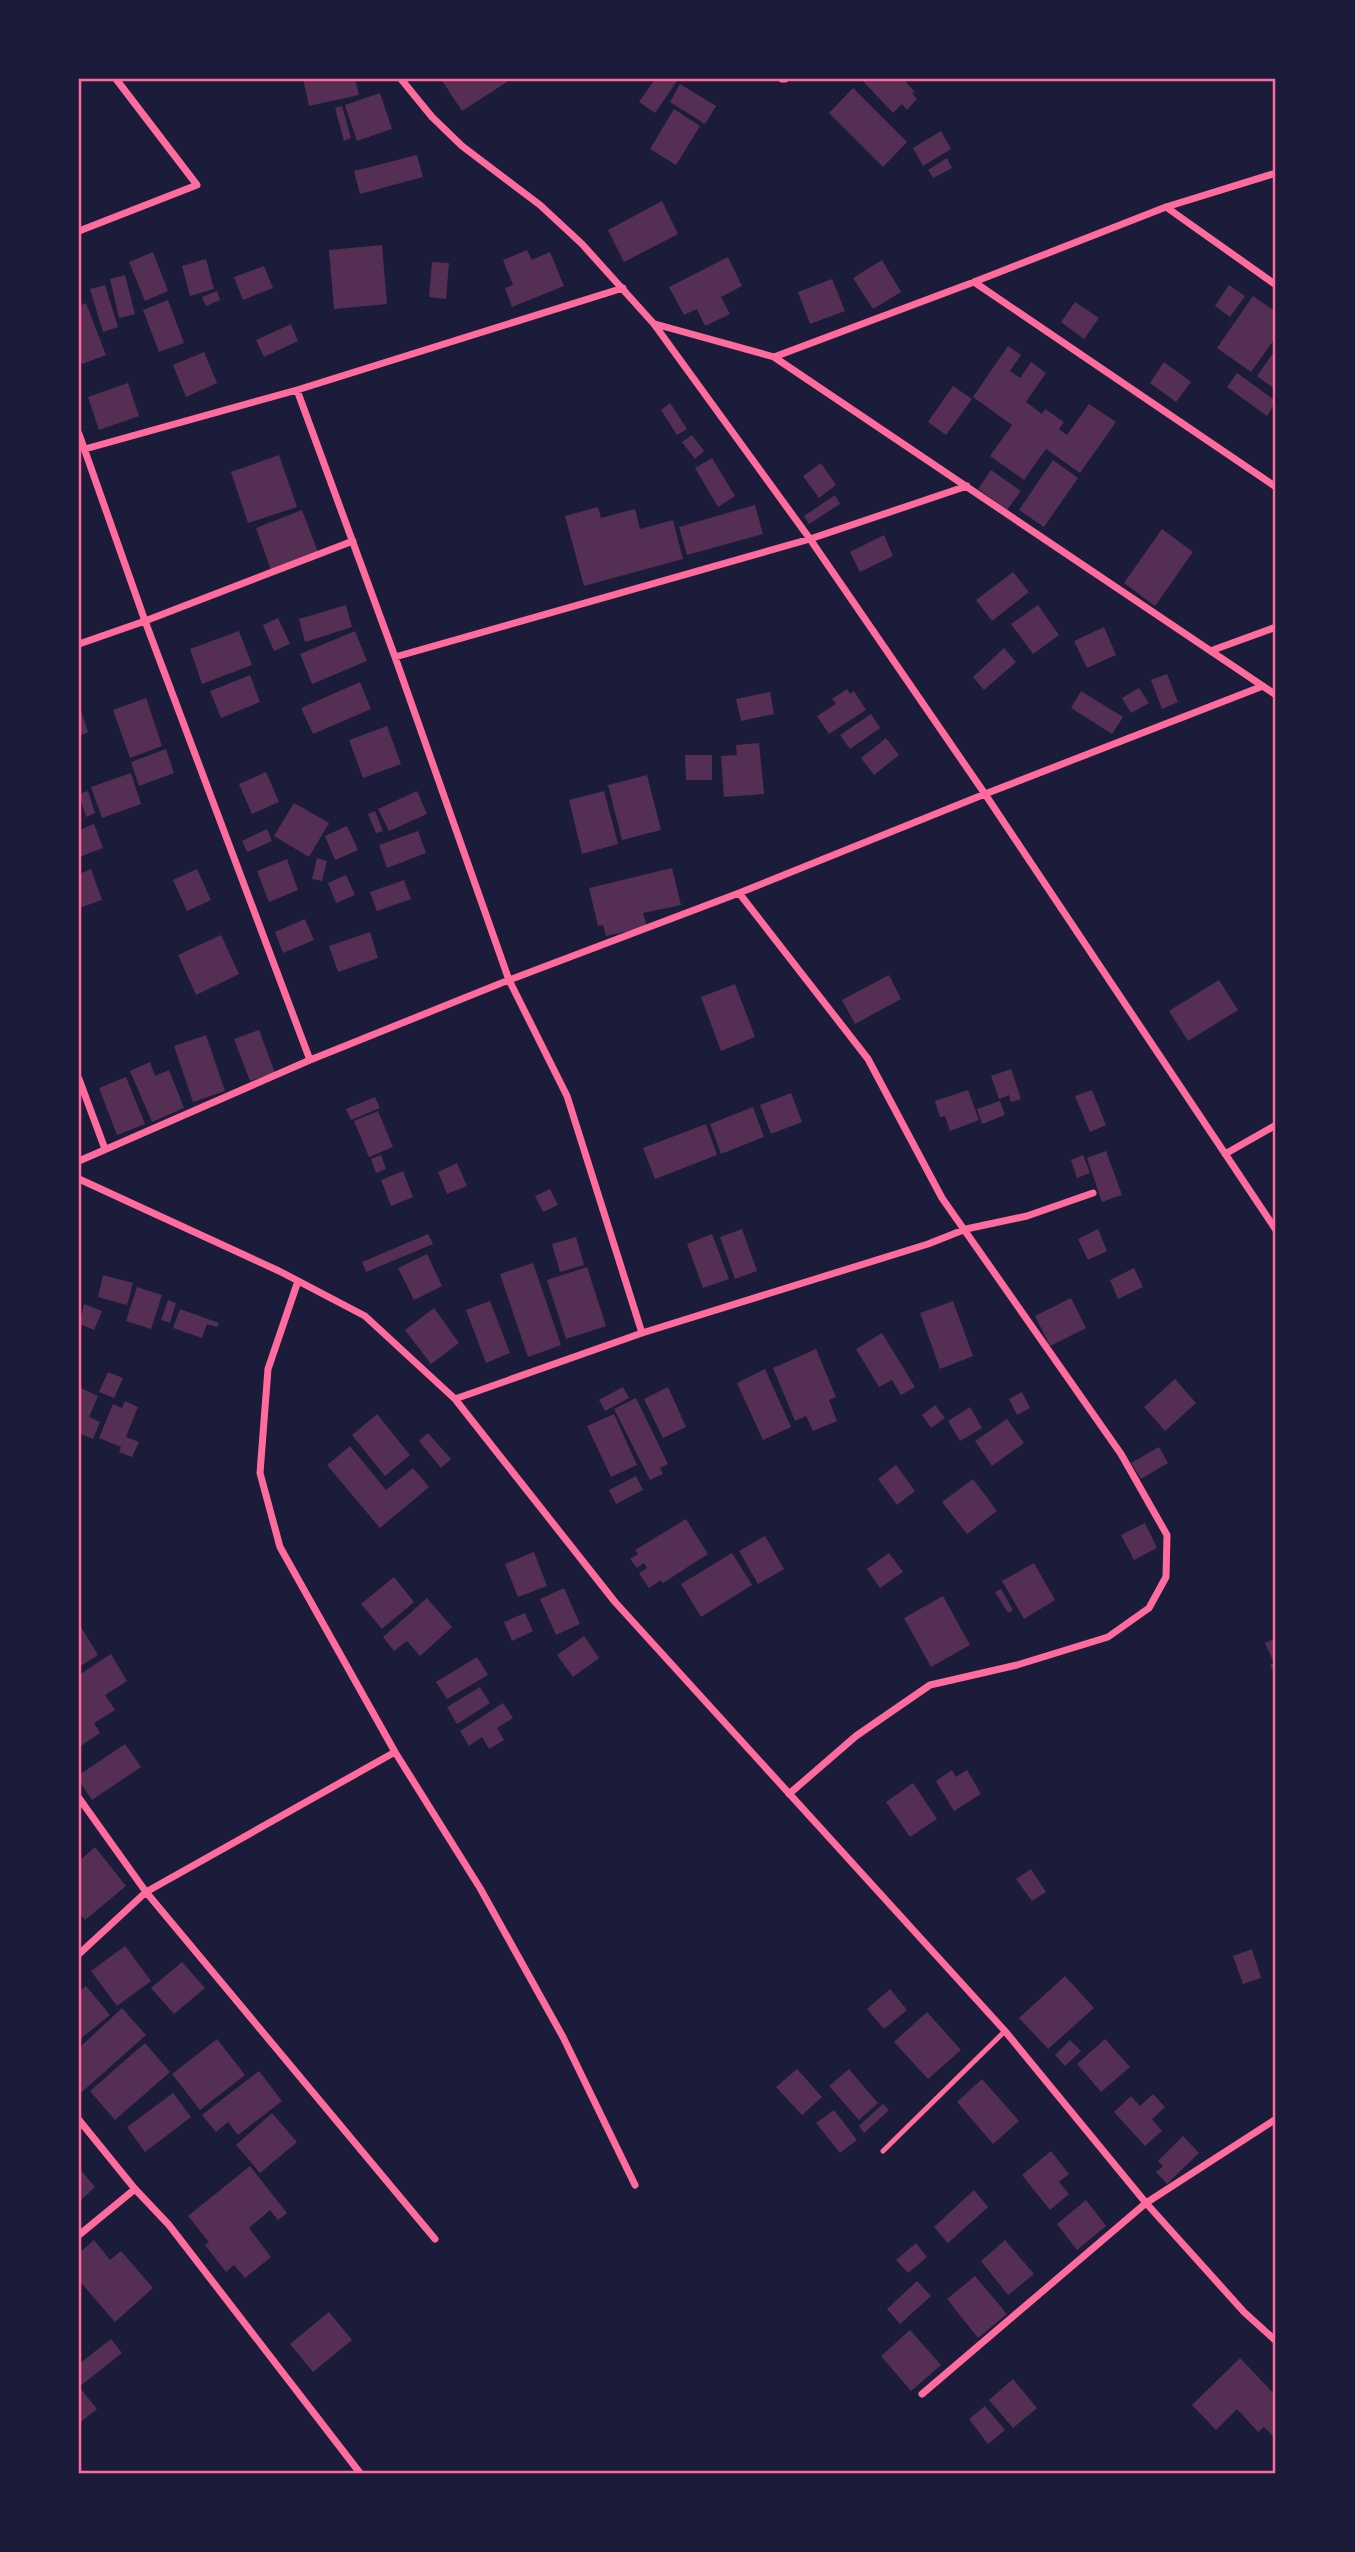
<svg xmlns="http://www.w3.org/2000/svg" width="1355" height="2552" viewBox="0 0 1355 2552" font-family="'Fira Sans Condensed',sans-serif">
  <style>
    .building { fill: #542f53 }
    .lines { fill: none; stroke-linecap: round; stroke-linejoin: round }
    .service { stroke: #ff6b9d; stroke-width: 5 }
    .minor { stroke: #ff6b9d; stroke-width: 7 }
    .neatline { fill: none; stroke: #ff6b9d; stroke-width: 2.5 }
  </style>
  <rect width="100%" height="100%" fill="#1b1b3a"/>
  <!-- building -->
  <path class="building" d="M303,79H355L359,95L309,106Z
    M441,79H505L507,82L462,111Z
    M655,79H673L677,81L655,113L639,102Z
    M861,79H903L915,92L912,93L917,99L907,110L902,104L893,113Z
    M680,84L716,106L705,124L670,102Z
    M853,88L907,142L883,167L829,113Z
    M380,93L392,129L357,141L345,105Z
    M342,106L351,138L344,141L335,108Z
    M674,109L700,126L676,165L650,149Z
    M941,131L951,149L923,166L913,148Z
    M417,155L423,177L360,194L354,171Z
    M947,158L952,168L933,178L928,170Z
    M662,201L678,234L624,262L608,230Z
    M382,245L387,304L334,309L329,250Z
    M527,250L532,260L550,252L564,286L512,307L505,288L513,285L503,260Z
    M153,252L168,291L145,301L129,262Z
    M728,257L742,286L721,297L730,314L705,326L697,309L684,315L669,287Z
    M206,259L214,289L190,296L182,266Z
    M882,260L901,292L873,309L853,278Z
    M432,262L449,263L446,299L429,297Z
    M264,266L273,288L243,300L234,277Z
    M125,275L135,314L119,318L110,279Z
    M832,279L845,311L810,324L798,292Z
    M105,285L118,327L103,332L90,289Z
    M1229,285L1245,296L1230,317L1215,306Z
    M217,291L220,300L206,306L202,297Z
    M1253,296L1276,312V337L1251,372L1217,348Z
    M168,300L184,343L159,352L143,310Z
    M1075,302L1099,318L1084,339L1061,322Z
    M86,303L106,355L82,364L79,354V306Z
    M291,324L298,341L264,357L256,340Z
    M1008,346L1021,355L1010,371L1020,378L1031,362L1046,373L1026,402L1042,414L1045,409L1064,422L1059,429L1067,435L1089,404L1116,422L1080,473L1046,449L1024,480L990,456L1012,425L973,397Z
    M1276,349V390L1257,376Z
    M204,352L217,383L186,397L173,365Z
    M1164,362L1191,382L1176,402L1150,383Z
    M1237,373L1276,401L1267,416L1227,387Z
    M128,383L139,416L99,430L88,397Z
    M953,386L972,399L946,435L928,422Z
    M670,403L687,429L677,435L661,410Z
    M692,435L704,451L695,459L682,442Z
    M279,455L297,507L248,523L231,472Z
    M712,458L735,496L718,507L695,468Z
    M1053,460L1078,478L1044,527L1019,510Z
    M821,463L836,485L819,498L803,476Z
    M991,470L1021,491L1007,510L978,489Z
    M835,495L840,504L809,524L804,516Z
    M755,505L763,534L687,555L679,527Z
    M598,507L601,518L635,509L640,529L673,520L683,559L584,586L565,516Z
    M302,510L318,552L271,570L256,528Z
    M1162,529L1193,552L1155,606L1124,583Z
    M884,535L893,556L860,572L850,552Z
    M1013,572L1029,592L992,621L976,600Z
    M346,605L352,627L305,642L299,619Z
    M1038,605L1059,635L1033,654L1011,624Z
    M278,618L290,644L274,651L263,625Z
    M1104,627L1116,655L1087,668L1074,641Z
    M239,631L252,665L202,684L190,649Z
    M355,631L367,661L312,684L300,654Z
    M1004,648L1016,662L984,690L973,677Z
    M1167,674L1178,702L1162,709L1151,680Z
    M250,675L260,702L221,718L210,691Z
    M360,682L371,709L313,734L301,708Z
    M1139,688L1149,703L1131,713L1122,698Z
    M847,689L850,694L854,691L866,710L829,734L817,716L836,704L832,699Z
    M1081,691L1123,717L1112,734L1071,708Z
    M770,692L774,714L741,721L736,699Z
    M146,698L162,746L130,758L113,710Z
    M79,705L88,732L79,736Z
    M871,714L880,728L850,749L840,735Z
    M387,726L401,764L363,778L349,740Z
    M886,738L899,755L874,775L861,758Z
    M759,743L764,794L724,797L721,756L737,755L736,745Z
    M166,749L174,773L139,786L131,762Z
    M685,755H712V780H686Z
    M266,772L279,802L252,814L239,784Z
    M131,773L141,804L102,818L91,787Z
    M647,775L661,830L622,840L608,785Z
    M88,791L95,813L86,817L79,794Z
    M417,791L427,814L389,831L378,809Z
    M604,791L618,844L582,854L569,800Z
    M294,803L329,823L309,857L274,836Z
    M375,811L383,831L376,833L368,814Z
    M94,824L103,848L79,857V830Z
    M347,826L358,850L335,860L325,836Z
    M267,829L272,841L247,852L242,841Z
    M418,831L426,853L387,868L379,845Z
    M317,858L327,861L322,881L312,879Z
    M287,859L298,890L269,902L257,871Z
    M672,868L681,905L643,913L647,927L606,936L603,925L598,926L589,888Z
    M91,869L102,900L79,908V874Z
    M197,869L211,900L187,911L173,880Z
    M346,875L355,895L336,903L328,883Z
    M404,880L411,899L377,911L370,892Z
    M305,919L314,940L283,953L275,932Z
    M370,932L378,958L338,972L329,946Z
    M221,935L239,974L196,995L178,955Z
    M889,975L901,999L855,1024L842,1000Z
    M1219,980L1238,1010L1188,1041L1169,1011Z
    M735,984L755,1037L721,1051L701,997Z
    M259,1030L275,1073L250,1081L234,1039Z
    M206,1035L225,1091L193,1102L174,1046Z
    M150,1062L155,1076L169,1070L184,1108L152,1122L130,1071Z
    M1011,1069L1021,1099L1011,1102L1009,1095L999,1099L991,1076Z
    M126,1077L145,1124L117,1135L99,1088Z
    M968,1090L979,1120L950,1131L945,1116L940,1117L935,1101Z
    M1092,1090L1106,1125L1090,1132L1075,1096Z
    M791,1093L802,1122L771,1134L760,1105Z
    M375,1097L380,1108L351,1120L346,1109Z
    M1000,1101L1005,1115L982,1124L977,1109Z
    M753,1107L764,1137L721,1154L710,1124Z
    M378,1111L393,1147L369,1157L354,1121Z
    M706,1124L717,1155L655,1179L643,1148Z
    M1106,1151L1122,1195L1102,1202L1087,1158Z
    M381,1155L386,1169L376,1173L371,1159Z
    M1083,1155L1090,1173L1077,1178L1071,1160Z
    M457,1163L467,1186L447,1194L438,1172Z
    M403,1171L413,1197L391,1206L381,1180Z
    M550,1189L558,1205L543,1212L535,1196Z
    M742,1229L757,1271L735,1279L720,1237Z
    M1098,1229L1107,1251L1088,1260L1078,1239Z
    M428,1234L433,1244L366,1272L362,1262Z
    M712,1234L729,1279L703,1288L687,1244Z
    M576,1237L584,1265L560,1272L552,1244Z
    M427,1254L442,1286L414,1300L398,1268Z
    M533,1263L561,1345L528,1357L500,1274Z
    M587,1267L606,1326L566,1339L547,1280Z
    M1134,1268L1143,1287L1118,1299L1110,1280Z
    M103,1275L133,1283L127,1305L98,1297Z
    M137,1287L162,1295L151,1329L126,1321Z
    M1071,1298L1086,1328L1050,1346L1035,1316Z
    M168,1300L176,1303L170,1323L161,1320Z
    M490,1301L510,1353L486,1363L466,1310Z
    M953,1301L973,1356L940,1369L920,1313Z
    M84,1304L102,1311L94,1330L79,1324Z
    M434,1308L459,1343L431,1364L405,1330Z
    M180,1309L219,1323L217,1327L207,1324L202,1338L173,1328Z
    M882,1333L915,1387L901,1395L892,1380L879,1387L856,1349Z
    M816,1349L836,1397L829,1400L837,1421L813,1431L806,1416L795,1421L773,1368Z
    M765,1369L791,1427L763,1440L737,1383Z
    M108,1372L123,1378L114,1398L99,1392Z
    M1175,1379L1196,1403L1165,1431L1144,1407Z
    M623,1387L629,1398L605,1411L599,1400Z
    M668,1387L686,1427L663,1438L644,1399Z
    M81,1388L98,1396L89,1417L100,1422L93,1439L79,1433V1394Z
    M1022,1392L1030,1408L1017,1415L1009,1399Z
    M636,1398L668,1464L660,1468L663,1474L650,1480L614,1409Z
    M125,1401L138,1407L126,1437L139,1442L132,1457L119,1452L121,1447L99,1438L113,1404L122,1408Z
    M935,1405L945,1418L931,1428L922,1415Z
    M970,1407L982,1428L960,1441L948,1421Z
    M377,1414L410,1455L385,1476L352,1435Z
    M614,1414L637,1465L611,1477L587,1426Z
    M1007,1419L1024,1443L992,1466L975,1441Z
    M428,1433L451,1459L441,1468L419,1441Z
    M350,1446L386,1490L413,1468L429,1487L380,1528L327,1465Z
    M1159,1447L1168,1463L1141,1479L1131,1463Z
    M896,1465L915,1491L897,1505L878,1479Z
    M636,1476L643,1490L616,1504L609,1490Z
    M973,1479L997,1511L967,1534L942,1502Z
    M686,1519L708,1554L663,1583L661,1580L649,1588L639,1573L647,1568L644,1563L637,1568L630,1559L638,1554L635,1550Z
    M1145,1523L1157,1548L1134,1560L1121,1535Z
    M765,1536L784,1569L758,1584L739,1551Z
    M534,1552L547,1586L518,1597L505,1564Z
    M732,1553L752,1585L701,1617L681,1584Z
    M889,1553L903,1572L880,1588L867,1569Z
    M1034,1563L1055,1600L1024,1619L1002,1581Z
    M394,1577L414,1602L382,1629L361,1604Z
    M564,1588L580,1624L556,1635L540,1599Z
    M1001,1589L1013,1610L1008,1613L995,1592Z
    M943,1596L970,1645L931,1667L904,1618Z
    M427,1598L452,1627L420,1656L407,1641L394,1651L383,1637Z
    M525,1613L533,1631L512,1641L504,1622Z
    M81,1627L98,1655L79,1667V1628Z
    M584,1636L599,1658L573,1677L557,1655Z
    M1276,1638V1678L1270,1665L1274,1663L1265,1643Z
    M111,1654L127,1681L105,1695L115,1710L94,1723L100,1733L79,1747V1675Z
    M477,1657L488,1675L447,1699L436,1682Z
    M480,1687L490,1703L457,1724L447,1707Z
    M503,1703L513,1718L497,1728L504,1740L489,1749L482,1737L469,1746L460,1731Z
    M125,1744L141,1767L92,1800L79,1781V1775Z
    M952,1770L956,1777L967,1770L981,1794L954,1811L936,1781Z
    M913,1783L937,1819L910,1837L886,1802Z
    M95,1847L126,1886L85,1920L79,1913V1861Z
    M1031,1869L1046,1892L1032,1901L1016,1879Z
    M125,1946L151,1981L117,2006L91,1971Z
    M1252,1949L1261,1978L1243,1984L1233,1956Z
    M182,1962L205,1988L174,2014L151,1988Z
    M1065,1976L1094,2008L1048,2049L1019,2018Z
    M86,1986L110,2015L79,2040V1991Z
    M890,1989L907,2010L884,2029L867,2009Z
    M122,2008L146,2035L82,2092L79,2088V2048Z
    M927,2012L961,2050L928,2079L894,2042Z
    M217,2039L245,2075L200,2110L172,2074Z
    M1105,2039L1130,2067L1101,2092L1077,2064Z
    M1070,2040L1081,2051L1065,2066L1055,2055Z
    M145,2043L170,2072L115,2120L90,2091Z
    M797,2069L822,2097L802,2115L776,2087Z
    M849,2069L878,2103L859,2120L829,2086Z
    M259,2071L282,2101L238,2135L228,2122L216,2132L202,2115Z
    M982,2079L1019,2121L993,2144L957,2102Z
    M173,2093L191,2117L145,2152L127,2127Z
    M1153,2094L1165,2107L1152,2119L1162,2131L1145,2146L1114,2112L1131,2096L1140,2106Z
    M883,2104L889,2110L864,2133L859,2126Z
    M834,2110L857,2140L840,2153L816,2123Z
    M272,2113L297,2142L260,2173L236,2145Z
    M1183,2136L1199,2153L1167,2184L1156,2172L1163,2166L1158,2161Z
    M1051,2151L1069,2174L1059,2182L1069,2194L1050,2210L1022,2175Z
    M250,2166L287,2213L278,2220L270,2210L249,2228L271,2257L245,2278L234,2265L226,2272L205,2245L209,2242L188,2216Z
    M79,2168L95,2187L79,2202Z
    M974,2190L988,2207L948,2243L934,2227Z
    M1086,2200L1106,2226L1077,2250L1057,2224Z
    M94,2240L110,2260L121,2251L153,2288L115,2322L82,2284L79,2287V2253Z
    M1005,2240L1034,2274L1008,2295L981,2261Z
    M916,2243L927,2257L908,2273L896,2260Z
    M975,2276L1007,2314L978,2338L947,2299Z
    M917,2281L931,2296L900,2324L887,2309Z
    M329,2312L352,2340L313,2372L290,2344Z
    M910,2330L941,2365L911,2391L881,2356Z
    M111,2339L122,2353L79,2387V2364Z
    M1240,2358L1276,2396V2433L1273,2436L1264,2427L1258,2432L1237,2409L1216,2430L1192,2405Z
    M1013,2379L1037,2408L1013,2428L989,2400Z
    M79,2387L97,2409L79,2423Z
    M985,2406L1005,2430L988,2444L969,2419Z"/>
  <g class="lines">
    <!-- service -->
    <path class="service" d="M883,2151L1005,2031"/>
    <!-- minor -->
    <path class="minor" d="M401,79L432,117L462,146L540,205L582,244L654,324L810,539L985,794L1276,1230
      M782,79H785
      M1166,207L1276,285
      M79,231L197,185L116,79
      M974,282L1276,487
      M655,324L774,357L1276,695
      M774,357L974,282L1166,207L1276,173
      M297,390L395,657L509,980L567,1096L642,1333
      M79,434L145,621L310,1060
      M85,449L297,390L623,288
      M79,644L145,621L353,541
      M1213,650L1276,627
      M395,657L810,539L967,486
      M739,893L868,1059L942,1198L1121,1454L1167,1535L1166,1577L1149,1608L1108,1637L1017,1665L930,1685L856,1736L789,1794
      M79,1079L105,1149
      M1225,1154L1276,1125
      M79,1161L310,1060L509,980L739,893L985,794L1263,686
      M79,1179L279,1271L365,1316L455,1399L615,1602L1005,2031L1146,2203L1244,2312L1276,2341
      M298,1281L268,1369L260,1473L280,1547L395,1752L480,1888L563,2037L635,2185
      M455,1399L642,1333L928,1244L966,1229L1027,1216L1093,1193
      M79,1798L146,1892L435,2239
      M79,1954L146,1892L395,1752
      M79,2120L135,2189L169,2225L360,2473
      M79,2235L135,2189
      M922,2394L1146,2203L1276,2119"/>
  </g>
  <!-- border -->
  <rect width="1355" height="2552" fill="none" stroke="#1b1b3a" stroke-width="161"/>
  <rect x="80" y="80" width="1194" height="2392" class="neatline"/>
</svg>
